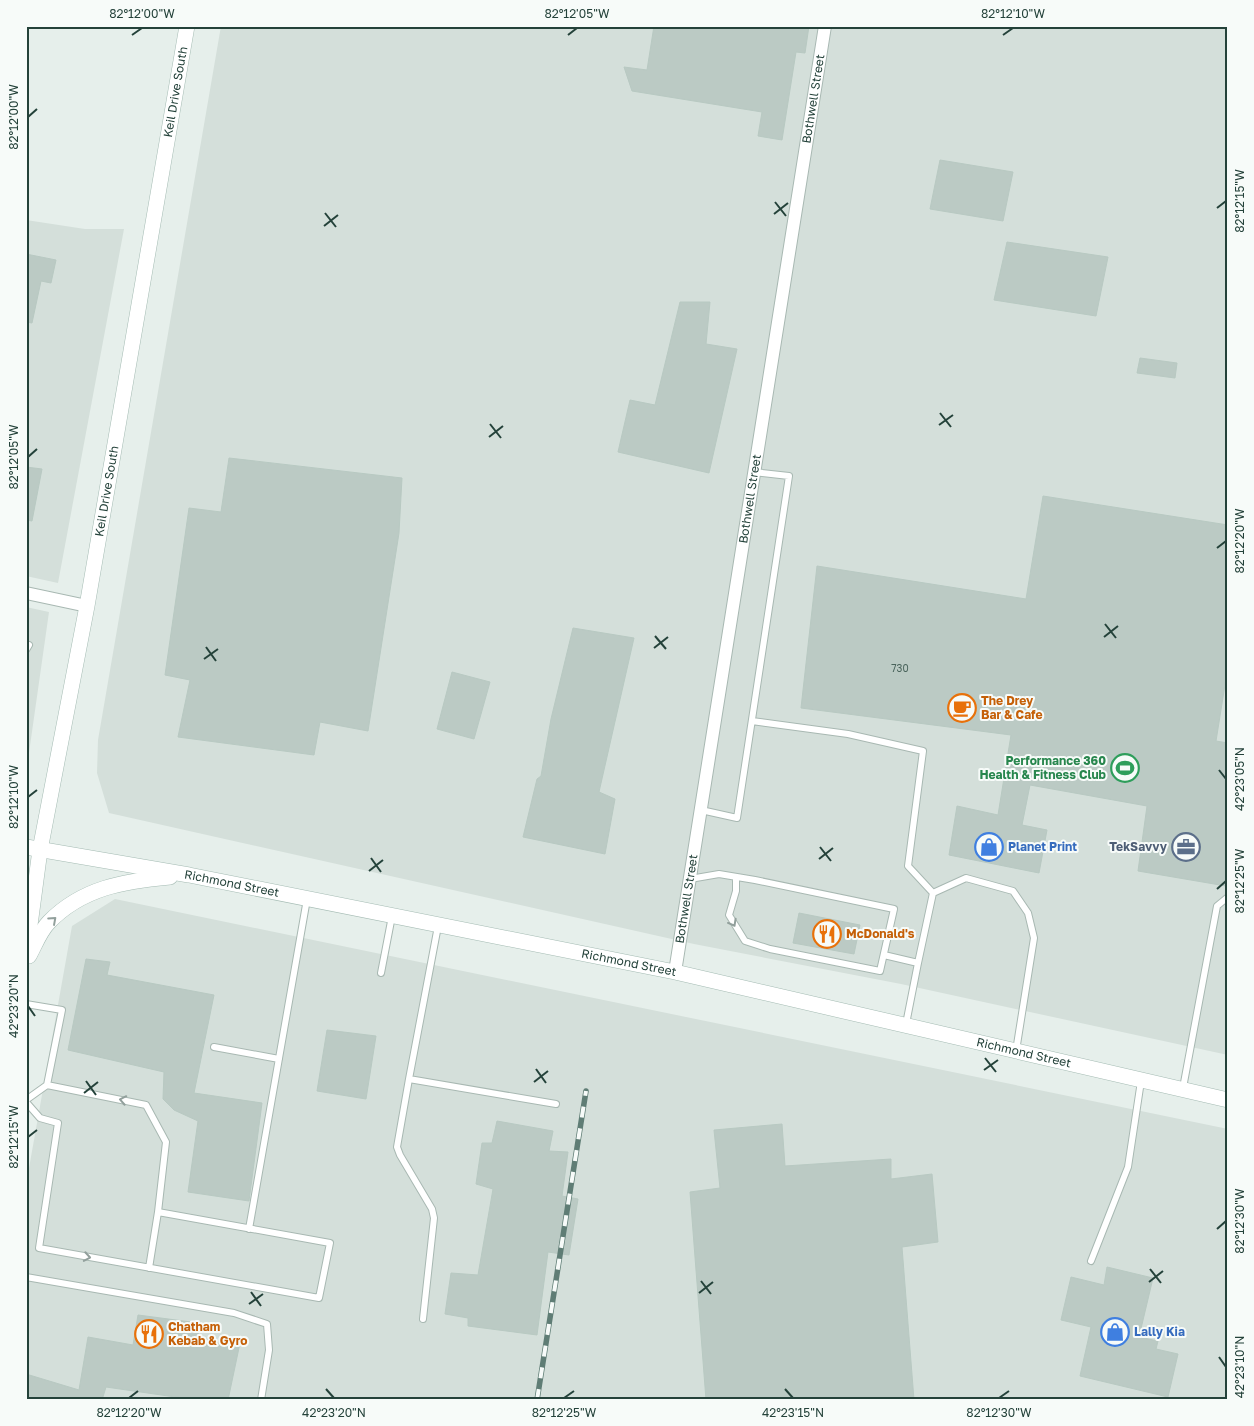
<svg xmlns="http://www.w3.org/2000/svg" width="1254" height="1426" viewBox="0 0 1254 1426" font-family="'Golos Text',sans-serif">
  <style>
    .built { fill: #d4dfda }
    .building { fill: #bbcac4; stroke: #b8c9c2 }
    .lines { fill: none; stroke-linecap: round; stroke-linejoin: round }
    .lane-casing { stroke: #a8b8b2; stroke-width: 8 }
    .street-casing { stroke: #a8b8b2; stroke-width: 14 }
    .secondary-casing { stroke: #a4bbb3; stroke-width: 16 }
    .lane { stroke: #fff; stroke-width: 6 }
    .street { stroke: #fff; stroke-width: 12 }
    .secondary { stroke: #fff; stroke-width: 15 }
    .rail-casing { stroke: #5f7d75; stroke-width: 5.5 }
    .rail { stroke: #f7fbf9; stroke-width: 4; stroke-dasharray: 11; stroke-linecap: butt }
    .oneway { stroke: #92a09c }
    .ticks { fill: none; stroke: #24423a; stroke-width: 2 }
    .labels { text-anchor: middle; stroke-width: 4; stroke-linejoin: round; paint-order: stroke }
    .number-label { font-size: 10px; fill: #4a645c }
    .street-label { font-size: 12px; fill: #24423a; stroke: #f7fbf9 }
    .food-label { font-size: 12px; font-weight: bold; fill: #c56008; stroke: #f7fbf9; text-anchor: start }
    .leisure-label { font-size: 12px; font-weight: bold; fill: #27864d; stroke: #f7fbf9; text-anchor: end }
    .shop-label { font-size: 12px; font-weight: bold; fill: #366cbe; stroke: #f7fbf9; text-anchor: start }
    .service-label { font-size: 12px; font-weight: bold; fill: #4e5e75; stroke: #f7fbf9; text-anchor: end }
    .neatline { fill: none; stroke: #24423a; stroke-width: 2 }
    .ticks-label { font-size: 12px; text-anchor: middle; fill: #24423a }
  </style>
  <rect width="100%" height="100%" fill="#e6efeb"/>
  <!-- built -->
  <path class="built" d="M221,26H1228V1055L901,984L694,944L109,813L97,773L98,740Z
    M26,220L85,229H124L58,583L26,576Z
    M26,607L49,612L26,774Z
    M115,899L1228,1129V1400H26V1185L72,926Z"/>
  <!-- building -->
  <path class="building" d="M654,26H809L805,53L796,52L782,140L758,136L762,112L632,91L624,67L647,70Z
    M940,160L1013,172L1003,221L930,209Z
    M1007,242L1108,257L1096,316L994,300Z
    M26,254L56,260L51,283L41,281L32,323L26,322Z
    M680,302H710L706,344L737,349L709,473L618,452L630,400L655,405Z
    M1140,358L1177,363L1175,378L1137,373Z
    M229,458L402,478L399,533L368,731L320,722L314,755L178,737L190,680L165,675L189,508L221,512Z
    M26,467L42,469L32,521L26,520Z
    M1043,496L1228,525V666L1216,741L1228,743L1226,886L1138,871L1147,806L1030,785L1022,825L1047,830L1039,873L949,855L957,806L998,815L1011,735L801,708L817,566L1026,599Z
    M573,628L634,638L599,792L615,799L605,854L523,837L537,779L541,776L551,719Z
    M452,672L490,682L474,739L437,729Z
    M799,913L860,925L854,954L793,943Z
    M86,959L110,962L107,975L214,995L194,1093L262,1103L249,1201L188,1192L198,1121L174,1110L163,1099L164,1072L68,1050Z
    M327,1030L376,1036L366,1099L317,1091Z
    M497,1121L553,1131L549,1151L568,1152L562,1196L578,1199L569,1255L548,1252L537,1335L468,1326V1318L445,1314L451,1273L478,1275L493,1189L476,1184L482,1143H492Z
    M782,1124L785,1166L891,1159V1179L932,1174L938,1242L902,1247L914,1400H706L690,1192L720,1188L714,1130Z
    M1107,1267L1153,1278L1139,1337L1158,1341L1156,1349L1178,1354L1168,1397L1080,1376L1091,1327L1061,1320L1071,1277L1104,1285Z
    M138,1315L191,1322L201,1338L240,1343L228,1400H196L106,1387L102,1400H26V1374L79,1390L88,1337L133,1345Z"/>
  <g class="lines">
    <defs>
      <path id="lane" d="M26,650L29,645
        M752,721L848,734L923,751L908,866L933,893
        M701,810L737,818L789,476L754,472
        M690,879L719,874L755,880L894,909L880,971L770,949L745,941L729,915L736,891V877
        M438,926L409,1079L556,1104
        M884,955L918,963L906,1024
        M918,963L933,893L966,878L1013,891L1028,913L1034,938L1016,1051
        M381,973L392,916
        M26,1004L62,1010L47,1085
        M214,1047L279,1059
        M409,1079L397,1147L400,1155L432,1209L434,1218L423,1319
        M1183,1088L1217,906L1228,897
        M26,1100L47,1085L146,1105L166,1142L158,1212L330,1243L319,1298L39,1248L58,1123L40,1118L26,1102
        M249,1229L307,899
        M1091,1261L1128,1167L1141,1081
        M149,1268L158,1212
        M26,1277L234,1313L267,1324L269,1350L261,1400"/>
      <g id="street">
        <path d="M26,593L87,606"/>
        <path id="s1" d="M675,972L825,26"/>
      </g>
      <g id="secondary">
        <path id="s2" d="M26,847L189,875L675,972L1228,1100"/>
        <path id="s3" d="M26,955L40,850L87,606L187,26"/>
        <path d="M29,956C35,945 40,931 49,922C82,888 124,881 170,877"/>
      </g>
    </defs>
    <!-- lane casing -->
    <use href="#lane" class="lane-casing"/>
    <!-- street casing -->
    <use href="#street" class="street-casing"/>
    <!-- secondary casing -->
    <use href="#secondary" class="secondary-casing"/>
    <!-- lane -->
    <use href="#lane" class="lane"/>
    <!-- street -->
    <use href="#street" class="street"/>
    <!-- secondary -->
    <use href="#secondary" class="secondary"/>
    <defs>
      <path id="rail" d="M537,1400L586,1091"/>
    </defs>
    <!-- rail casing -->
    <use href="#rail" class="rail-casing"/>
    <!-- rail -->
    <use href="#rail" class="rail"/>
  </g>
  <!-- one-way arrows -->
  <defs><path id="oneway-chevron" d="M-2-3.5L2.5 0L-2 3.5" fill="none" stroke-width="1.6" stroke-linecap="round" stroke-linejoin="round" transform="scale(1.25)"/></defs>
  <g class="oneway">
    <use href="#oneway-chevron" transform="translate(53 920) rotate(-42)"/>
    <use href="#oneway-chevron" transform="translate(733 923) rotate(61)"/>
    <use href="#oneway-chevron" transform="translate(123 1100) rotate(-169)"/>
    <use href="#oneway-chevron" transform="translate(87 1257) rotate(10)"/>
  </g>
  <!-- ticks -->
  <path class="ticks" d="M132,35L142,28M568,35L577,28M1003,35L1013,28M28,117L37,109M775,202L786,216M1217,208L1226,201M325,213L336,227M774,214L788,203M324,226L338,215M940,413L951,427M490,424L501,438M939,425L953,415M489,437L503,426M28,457L37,449M1217,548L1226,541M1105,624L1116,638M655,636L666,649M1104,637L1118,626M206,647L216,661M654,648L668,637M204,659L218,649M1219,770L1226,779M28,797L37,790M820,847L831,861M371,858L381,872M819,859L833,848M369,871L383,860M1217,889L1226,881M28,1006L35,1016M985,1058L996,1072M536,1069L546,1083M984,1070L998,1060M86,1081L96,1095M534,1082L548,1071M84,1093L98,1082M28,1137L37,1130M1217,1229L1226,1221M1150,1269L1161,1283M701,1281L711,1294M1149,1282L1163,1271M251,1292L261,1306M699,1293L713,1282M249,1304L263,1294M1219,1357L1226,1367M326,1389L334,1398M785,1389L793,1398M129,1398L138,1391M564,1398L574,1391M999,1398L1009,1391"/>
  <!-- icons -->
  <defs>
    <symbol id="cafe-ring" viewBox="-11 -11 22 22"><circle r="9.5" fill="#f7fbf9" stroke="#e8710a" stroke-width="1.5"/><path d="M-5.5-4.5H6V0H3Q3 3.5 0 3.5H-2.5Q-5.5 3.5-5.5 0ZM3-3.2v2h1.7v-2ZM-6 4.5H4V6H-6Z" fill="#e8710a"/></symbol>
    <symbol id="stadium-ring" viewBox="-11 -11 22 22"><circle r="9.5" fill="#f7fbf9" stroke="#2e9e5b" stroke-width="1.5"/><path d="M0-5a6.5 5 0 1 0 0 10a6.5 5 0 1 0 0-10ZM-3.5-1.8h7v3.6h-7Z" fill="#2e9e5b"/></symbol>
    <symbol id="shop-ring" viewBox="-11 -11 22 22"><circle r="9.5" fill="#f7fbf9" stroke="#3f7fe0" stroke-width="1.5"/><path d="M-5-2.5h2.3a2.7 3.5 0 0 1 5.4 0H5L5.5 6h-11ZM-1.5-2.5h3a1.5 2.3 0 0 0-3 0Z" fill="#3f7fe0"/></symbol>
    <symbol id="office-ring" viewBox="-11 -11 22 22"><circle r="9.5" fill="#f7fbf9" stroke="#5c6f8a" stroke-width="1.5"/><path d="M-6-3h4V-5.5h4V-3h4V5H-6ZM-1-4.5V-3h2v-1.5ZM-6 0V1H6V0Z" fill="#5c6f8a"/></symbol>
    <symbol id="restaurant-ring" viewBox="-11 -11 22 22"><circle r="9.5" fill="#f7fbf9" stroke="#e8710a" stroke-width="1.5"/><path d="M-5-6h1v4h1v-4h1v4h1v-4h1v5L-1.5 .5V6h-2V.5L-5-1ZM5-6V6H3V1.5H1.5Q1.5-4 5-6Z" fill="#e8710a"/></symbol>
  </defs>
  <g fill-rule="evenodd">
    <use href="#cafe-ring" x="946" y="692" width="32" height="32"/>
    <use href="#stadium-ring" x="1109" y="752" width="32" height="32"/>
    <use href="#shop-ring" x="973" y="831" width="32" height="32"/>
    <use href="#office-ring" x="1170" y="831" width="32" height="32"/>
    <use href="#restaurant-ring" x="811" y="918" width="32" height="32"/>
    <use href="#shop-ring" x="1099" y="1316" width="32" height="32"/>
    <use href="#restaurant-ring" x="133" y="1318" width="32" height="32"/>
  </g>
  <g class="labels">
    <!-- number labels -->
    <g class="number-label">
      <text x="900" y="672">730</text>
    </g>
    <!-- street labels -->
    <g class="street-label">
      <text dy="4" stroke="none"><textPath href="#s3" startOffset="876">Keil Drive South</textPath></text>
      <text dy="4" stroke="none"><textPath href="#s1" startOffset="884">Bothwell Street</textPath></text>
      <text dy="4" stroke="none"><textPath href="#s3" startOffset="471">Keil Drive South</textPath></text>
      <text dy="4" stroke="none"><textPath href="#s1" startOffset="479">Bothwell Street</textPath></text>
      <text dy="4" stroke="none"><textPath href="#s2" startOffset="209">Richmond Street</textPath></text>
      <text dy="4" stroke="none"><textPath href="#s1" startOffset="74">Bothwell Street</textPath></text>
      <text dy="4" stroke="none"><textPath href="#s2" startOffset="614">Richmond Street</textPath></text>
      <text dy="4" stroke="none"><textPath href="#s2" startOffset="1019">Richmond Street</textPath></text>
    </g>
    <!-- food labels -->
    <g class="food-label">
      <text x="981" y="705">The Drey<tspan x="981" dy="14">Bar &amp; Cafe</tspan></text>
      <text x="846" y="938">McDonald's</text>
      <text x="168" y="1331">Chatham<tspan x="168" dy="14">Kebab &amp; Gyro</tspan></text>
    </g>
    <!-- leisure labels -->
    <g class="leisure-label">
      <text x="1106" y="765">Performance 360<tspan x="1106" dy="14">Health &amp; Fitness Club</tspan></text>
    </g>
    <!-- shop labels -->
    <g class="shop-label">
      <text x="1008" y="851">Planet Print</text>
      <text x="1134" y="1336">Lally Kia</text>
    </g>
    <!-- service labels -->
    <g class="service-label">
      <text x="1167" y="851">TekSavvy</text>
    </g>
  </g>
  <!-- border -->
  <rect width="1254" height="1426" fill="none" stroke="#f7fbf9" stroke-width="55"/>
  <rect x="28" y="28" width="1198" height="1370" class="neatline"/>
  <g class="ticks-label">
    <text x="142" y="18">82°12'00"W</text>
    <text x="577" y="18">82°12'05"W</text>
    <text x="1013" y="18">82°12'10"W</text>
    <text transform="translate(14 117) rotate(-90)" y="4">82°12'00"W</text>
    <text transform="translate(1240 201) rotate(-90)" y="4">82°12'15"W</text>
    <text transform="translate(14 457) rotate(-90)" y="4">82°12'05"W</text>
    <text transform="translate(1240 541) rotate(-90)" y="4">82°12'20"W</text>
    <text transform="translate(1240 779) rotate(-90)" y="4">42°23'05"N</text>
    <text transform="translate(14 797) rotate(-90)" y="4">82°12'10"W</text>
    <text transform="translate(1240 881) rotate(-90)" y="4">82°12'25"W</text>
    <text transform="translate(14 1006) rotate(-90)" y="4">42°23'20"N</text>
    <text transform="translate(14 1137) rotate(-90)" y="4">82°12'15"W</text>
    <text transform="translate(1240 1221) rotate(-90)" y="4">82°12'30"W</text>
    <text transform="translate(1240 1367) rotate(-90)" y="4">42°23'10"N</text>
    <text x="129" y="1417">82°12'20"W</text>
    <text x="334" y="1417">42°23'20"N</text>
    <text x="564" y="1417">82°12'25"W</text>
    <text x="793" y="1417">42°23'15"N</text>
    <text x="999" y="1417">82°12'30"W</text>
  </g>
</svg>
